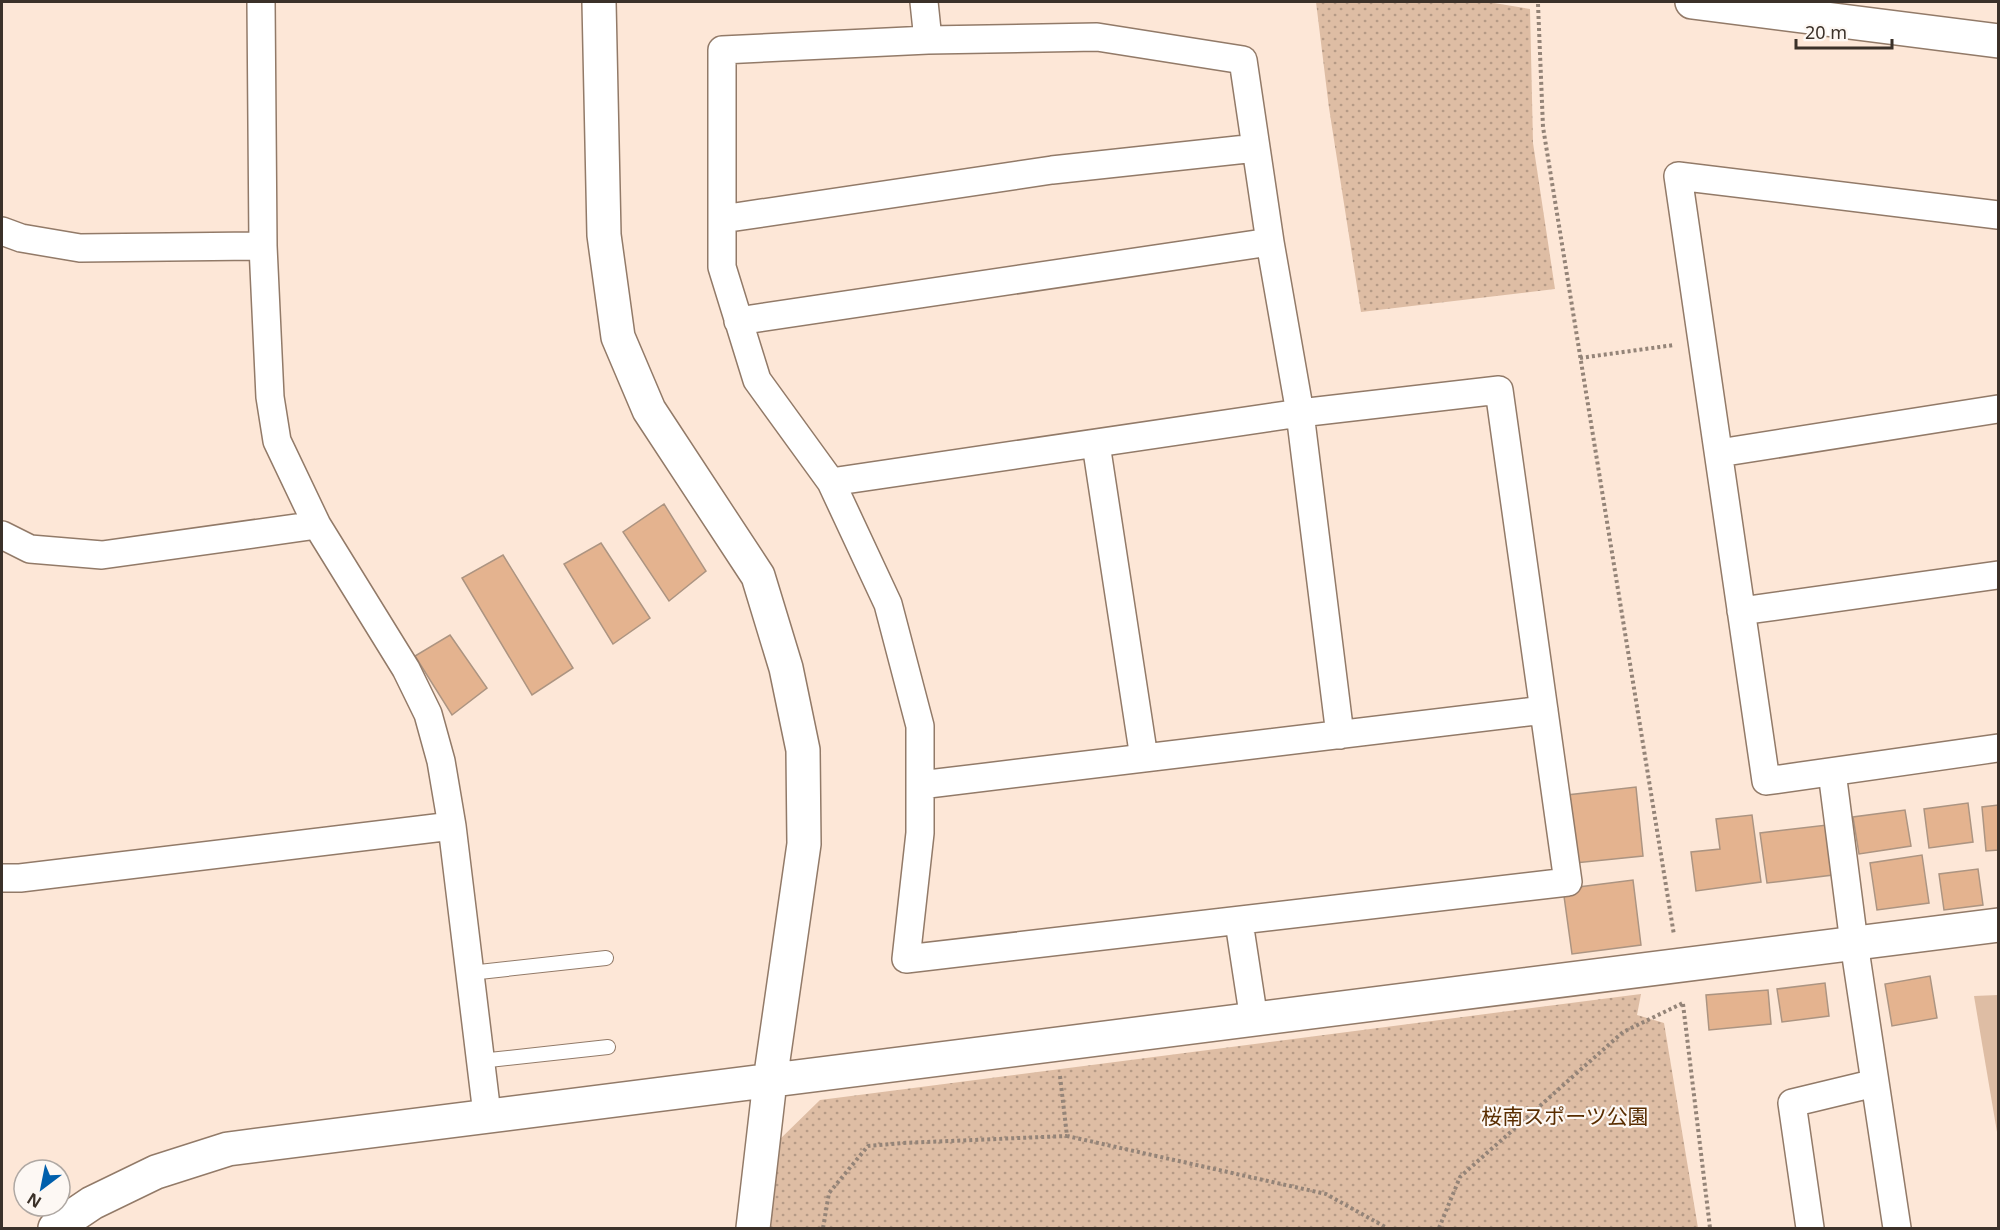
<svg xmlns="http://www.w3.org/2000/svg" width="2000" height="1230" viewBox="0 0 2000 1230" font-family="'Noto Sans','Noto Sans JP',sans-serif">
  <style>
    .grass { fill: #debda4 }
    .park { fill: url(#park-dots) }
    .building { fill: #e4b38f; stroke: #ac9481; stroke-width: 1.5 }
    .lines { fill: none; stroke-linecap: round; stroke-linejoin: round }
    .service-casing { stroke: #927a68; stroke-width: 16 }
    .minor-casing { stroke: #927a68; stroke-width: 30 }
    .tertiary-casing { stroke: #927a68; stroke-width: 36 }
    .path { stroke: #948478; stroke-width: 4; stroke-dasharray: 3 3; stroke-linecap: butt }
    .service { stroke: #fff; stroke-width: 14 }
    .minor { stroke: #fff; stroke-width: 27 }
    .tertiary { stroke: #fff; stroke-width: 33 }
    .labels { text-anchor: middle; stroke-width: 4.5; stroke-linejoin: round; paint-order: stroke }
    .park-label { font-size: 21px; fill: #592d00; stroke: #fdf8f4 }
  </style>
  <defs>
    <pattern id="park-dots" width="8" height="8" patternUnits="userSpaceOnUse" patternTransform="scale(1.5)"><rect width="8" height="8" fill="#debda4"/><path d="M2 2h.1M6 6h.1" fill="none" stroke="#b59a86" stroke-width="1.8" stroke-linecap="round"/></pattern>
  </defs>
  <rect width="100%" height="100%" fill="#fde7d7"/>
  <!-- grass -->
  <path class="grass" d="M1998,995V1138L1974,996Z"/>
  <!-- park -->
  <path class="park" d="M1316,2H1488L1530,9L1533,143L1555,289L1361,312L1329,108Z
    M1641,994L1637,1015L1664,1023L1698,1228H771L777,1142L820,1100Z"/>
  <!-- building -->
  <path class="building" d="M664,504L706,571L669,601L623,532Z
    M601,543L650,618L613,644L564,564Z
    M503,555L573,668L532,695L462,578Z
    M450,635L487,688L452,715L415,656Z
    M1636,787L1643,856L1575,863L1567,795Z
    M1968,803L1973,842L1929,848L1924,809Z
    M1998,805V850L1986,851L1982,807Z
    M1905,810L1911,846L1859,854L1853,817Z
    M1752,815L1761,882L1696,891L1691,852L1720,849L1716,819Z
    M1827,825L1833,875L1767,883L1760,833Z
    M1922,855L1929,903L1877,910L1870,863Z
    M1978,869L1983,905L1944,910L1939,874Z
    M1633,880L1641,945L1572,954L1563,889Z
    M1930,976L1937,1018L1892,1026L1885,984Z
    M1825,983L1829,1016L1782,1022L1777,989Z
    M1768,990L1771,1024L1709,1030L1706,995Z"/>
  <g class="lines">
    <defs>
      <path id="service" d="M470,973L606,958
        M480,1061L608,1047"/>
      <path id="minor" d="M261,2L263,246L270,397L277,441L317,525L406,669L428,714L441,761L452,826L487,1114
        M924,2L928,40
        M1998,215L1678,176L1766,781L1998,748
        M722,219L1052,170L1256,148
        M2,231L21,238L80,248L263,246
        M738,321L1270,242
        M1096,444L1144,758
        M1719,453L1998,409
        M831,482L1300,413L1499,390L1568,882L906,959L920,833V726L888,604L831,482L757,380L722,267V50L928,40L1097,37L1243,60L1270,242L1300,413L1340,735
        M2,535L30,549L102,555L317,525
        M1741,611L1998,575
        M1832,772L1854,943L1897,1228
        M920,785L1544,710
        M2,878H20L452,826
        M1239,922L1254,1020
        M1810,1228L1792,1103L1875,1083"/>
      <path id="tertiary" d="M599,2L604,235L618,337L649,410L758,576L786,668L803,750L804,844L770,1081L753,1228
        M1692,2L1998,41
        M55,1228L92,1203L156,1172L228,1149L1998,925"/>
    </defs>
    <!-- service casing -->
    <use href="#service" class="service-casing"/>
    <!-- minor casing -->
    <use href="#minor" class="minor-casing"/>
    <!-- tertiary casing -->
    <use href="#tertiary" class="tertiary-casing"/>
    <!-- path -->
    <path class="path" d="M1538,4L1543,127L1674,935
      M1580,358L1674,345
      M1683,1004L1710,1228
      M1060,1076L1067,1136L1326,1194L1387,1228
      M823,1228L829,1193L868,1146L902,1143L1067,1136
      M1439,1228L1460,1177L1623,1032L1683,1003"/>
    <!-- service -->
    <use href="#service" class="service"/>
    <!-- minor -->
    <use href="#minor" class="minor"/>
    <!-- tertiary -->
    <use href="#tertiary" class="tertiary"/>
  </g>
  <g class="labels">
    <!-- park labels -->
    <g class="park-label">
      <text x="1565" y="1124">桜南スポーツ公園</text>
    </g>
  </g>
  <!-- border -->
  <rect width="2000" height="1230" fill="none" stroke="#3b3129" stroke-width="6"/>
  <!-- north arrow -->
  <g transform="translate(42 1188) rotate(212)"><circle r="28" fill="#fdf8f4" stroke="#afa8a3" stroke-width="1.5"/>
  <path d="M0-4.5L10 22L0 15L-10 22Z" fill="#005fac"/>
  <text y="-9" font-size="16" font-weight="bold" text-anchor="middle" fill="#3b3129">N</text>
  </g>
  <!-- scale -->
  <path d="M1796 39v9h96v-9" fill="none" stroke="#3b3129" stroke-width="3"/>
  <text x="1805" y="39" font-size="18" fill="#3b3129" stroke="#fdf8f4" stroke-width="4.5" paint-order="stroke">20 m</text>
</svg>
